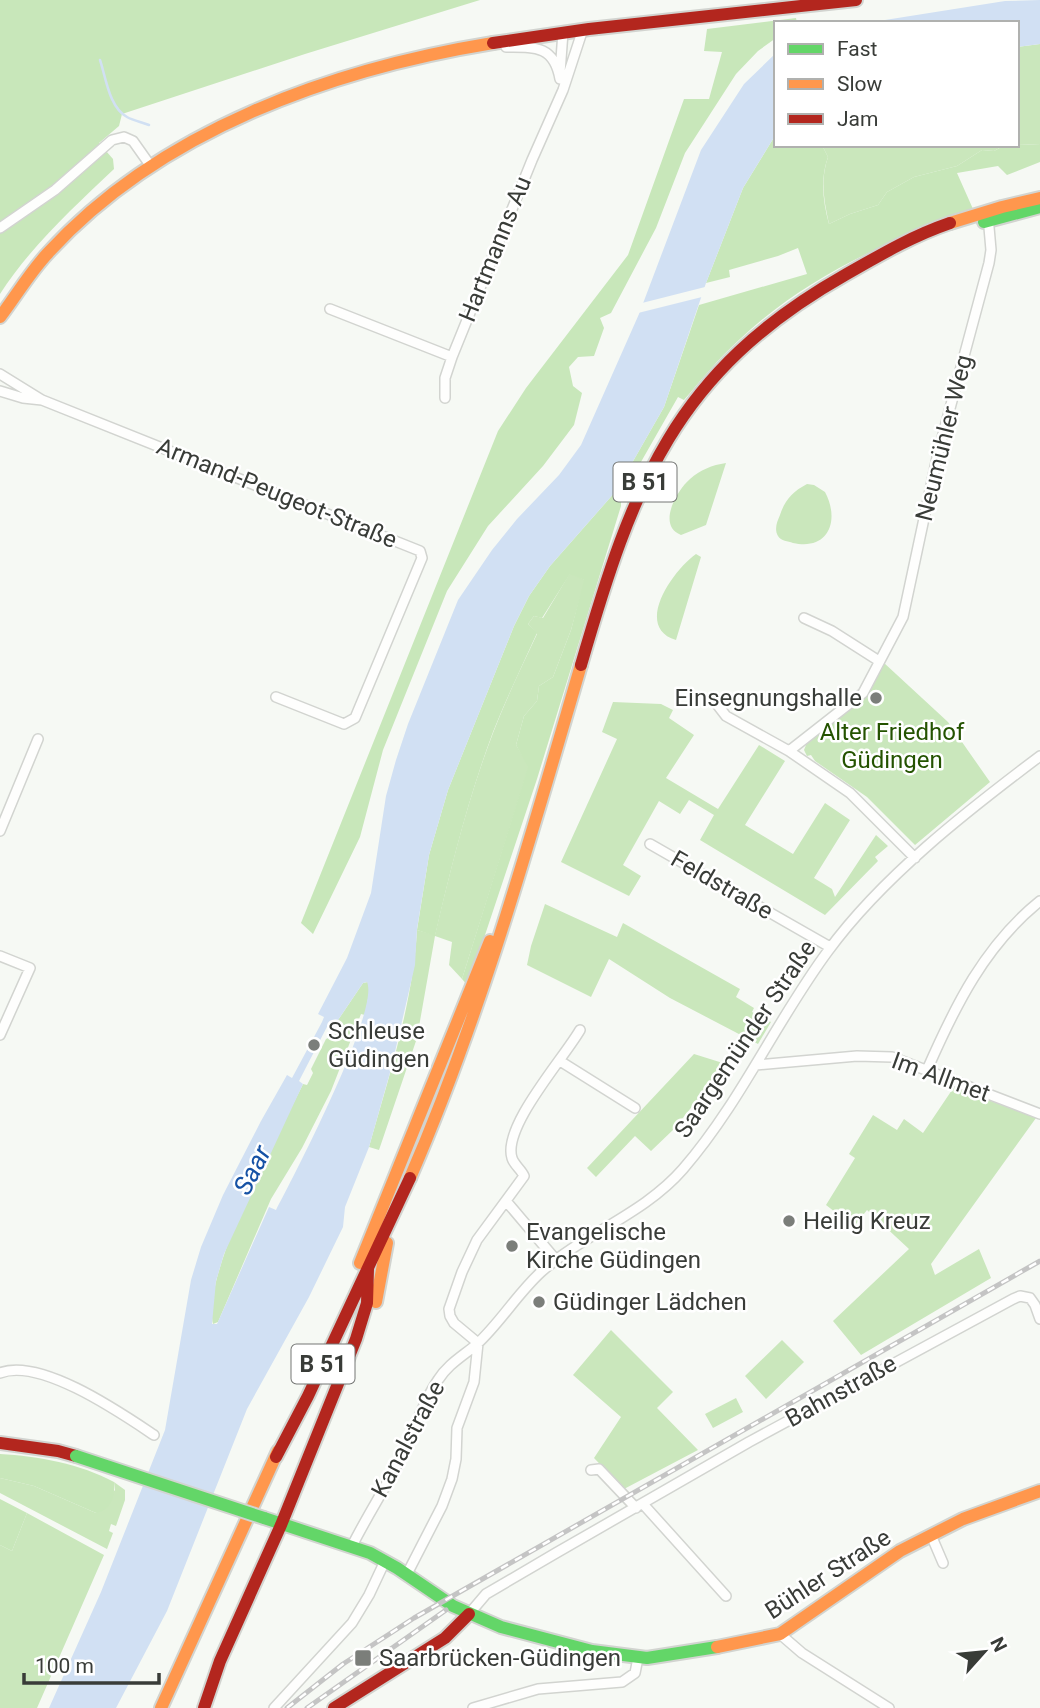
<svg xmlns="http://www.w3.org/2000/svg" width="1040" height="1708" viewBox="0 0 1040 1708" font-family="Roboto,sans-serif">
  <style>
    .green { fill: #cae7bc }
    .forest { fill: #c8e7ba }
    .water { fill: #d1e0f3; fill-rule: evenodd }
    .pier { fill: #f6f9f4 }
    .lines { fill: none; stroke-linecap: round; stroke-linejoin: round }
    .stream { stroke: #d1e0f3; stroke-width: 2.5 }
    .river { stroke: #d1e0f3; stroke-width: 16 }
    .street-casing { stroke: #d2d4d0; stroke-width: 12 }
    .fast-casing { stroke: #d2d4d0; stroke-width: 16 }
    .slow-casing { stroke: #d2d4d0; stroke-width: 16 }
    .jam-casing { stroke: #d2d4d0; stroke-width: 16 }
    .street { stroke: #fefefd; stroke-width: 9 }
    .fast { stroke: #63d668; stroke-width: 12 }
    .slow { stroke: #ff974d; stroke-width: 12 }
    .jam { stroke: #b3261e; stroke-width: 12 }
    .rail-casing { stroke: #c4c4c4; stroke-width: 5 }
    .rail { stroke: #fff; stroke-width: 2.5; stroke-dasharray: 8; stroke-linecap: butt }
    .fast-bridge-casing { stroke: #d2d4d0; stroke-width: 16; stroke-linecap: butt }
    .fast-bridge { stroke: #63d668; stroke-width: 12 }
    .poi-dot { fill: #7b7e7a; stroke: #fff; stroke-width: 2.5 }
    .labels { text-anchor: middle; stroke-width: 5; stroke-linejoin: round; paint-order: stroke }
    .shield { fill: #fff; stroke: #747674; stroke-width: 2 }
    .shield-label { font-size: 23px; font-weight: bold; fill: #393c38 }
    .street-label { font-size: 24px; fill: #393c38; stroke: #fff }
    .poi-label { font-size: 24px; fill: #393c38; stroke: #fff; text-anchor: start }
    .park-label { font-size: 24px; fill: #245300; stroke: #fff }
    .water-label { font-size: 26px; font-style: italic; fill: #1652a5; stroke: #fff }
  </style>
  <rect width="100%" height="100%" fill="#f6f9f4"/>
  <!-- green -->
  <path class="green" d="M1040,44V145L1017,144V47Z
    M822,145H1005L994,151L982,150L957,166L914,177L887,192L878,205L850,214L829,224C824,201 820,180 828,157Z
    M726,463L706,525L681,535C657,526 676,491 690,479C700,470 712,465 726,463Z
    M807,484L814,485L825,492C840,520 829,551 793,543C788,541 781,541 778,536C774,529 777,522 780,515C785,500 792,492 807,484Z
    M696,554L701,557L676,640C633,627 673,570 696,554Z
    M570,573L585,580L571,630L553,677L539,686L537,701L524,716L516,745L529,766L462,979L449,965L452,942L435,936L417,1038L379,1150L369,1147C389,1076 413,1003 417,930L435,935C451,867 468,798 493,733C506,699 522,666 537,634L528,624L534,616L543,618Z
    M883,662L948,722L990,782L915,845L867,797L815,761L811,755L807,756L804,750L808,740L864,698Z
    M613,702L661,704L673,710L669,718L694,735L666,778L718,809L759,745L785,761L745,825L793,854L825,803L850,820L814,878L832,889L835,897L876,835L888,846L875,857L878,861L825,915L700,840L714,815L689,800L680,814L659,801L623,865L641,876L629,896L561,862L617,739L602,732Z
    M545,904L617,937L623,923L740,989L736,997L754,1008L752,1012L771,1022L758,1044L670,998L609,959L591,997L527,965L531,946Z
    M368,982L370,988L365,1015L361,1014L331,1091L302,1148L271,1199L218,1322L213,1324C201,1273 279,1134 303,1084L307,1085L313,1073L311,1069L326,1039L346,1029L336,1023L363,983Z
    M694,1054L726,1064L674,1129L651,1151L635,1136L596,1177L587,1168Z
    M954,1087L1036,1118L931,1264L935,1275L979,1249L991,1278L861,1355L833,1321L909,1249L867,1210L856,1224L837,1209L835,1212L826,1205L855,1158L849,1154L873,1115L897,1130L904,1119L923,1133Z
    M611,1330L673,1392L657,1408L698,1450L624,1489L594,1458L621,1417L573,1375Z
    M782,1340L804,1362L766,1399L745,1376Z
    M736,1398L743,1412L713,1428L705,1414Z
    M0,1478L34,1486L96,1513L115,1490L114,1482L125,1490V1500L116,1526L111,1524L109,1531L113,1533L107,1549L0,1493Z
    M27,1513L104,1555L37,1708H0V1545L12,1551Z"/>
  <!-- forest -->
  <path class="forest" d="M0,0H480L305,54L122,114L119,126L99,143L113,159L114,169C73,208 31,246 0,294Z
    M796,18L797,23H776V38L758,51L736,74L685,153L656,228L611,313L600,318L604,328L594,356L578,357L569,367L573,386L582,393L574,425L543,466L488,526L447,591L383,750L360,837L313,934L301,923L498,431L526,388L628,255L684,99H709L722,52L704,51L707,29Z
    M776,134V145H822L828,157C820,179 823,202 829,224L850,214L878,205L887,192L914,177L957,166L982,150L994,151L1005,145L1017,144L1040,145V162L1007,175L998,166L957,173L973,209C889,240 804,278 739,340C719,358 702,379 684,400L678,397L621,497V506L537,779L468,986L462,979L528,767L516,745L524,716L537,701L539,686L553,677L571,630L584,580L570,574L542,618L534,616L528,624L537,633C522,666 506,699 493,732C468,799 451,867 435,936L417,930L429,855L448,790L514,626L529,596L550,566L616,491L664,407L699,305L807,274L798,248L778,256L729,270L730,277L706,283L743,188Z
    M0,1454C38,1456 81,1464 114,1482C115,1497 112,1509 96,1513L34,1486L0,1478Z
    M0,1499L27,1513L12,1551L0,1545Z"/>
  <!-- water -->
  <path class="water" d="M1040,0V44L1017,47V23H866L1005,1Z
    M776,53V134L743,188L706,283L664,407L616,491L550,566L529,596L514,626L448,790L429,855L417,929L415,965L391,1069L369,1147L345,1207L343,1227L309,1297L247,1409L167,1611L116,1708H49L101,1592L165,1430L191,1280L201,1247L223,1195L261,1121L287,1075L292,1078L322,1022L324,1017L318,1014L347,958L371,893L386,796L396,760L408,724L458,600L492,550L517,519L559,475L581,445L639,314L701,150L744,84ZM367,982C380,1010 294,1176 276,1210L269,1207L217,1324H212L216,1281L224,1254L303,1084L299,1081L330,1021L336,1023L363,983Z"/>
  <!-- pier -->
  <path class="pier" d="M709,286L706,296L634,314L638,304Z"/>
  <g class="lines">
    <!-- stream -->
    <path class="stream" d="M100,60C106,78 109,107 127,117C134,121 142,122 149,125"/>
    <!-- river -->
    <path class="river" d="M300,1235L322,1189"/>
    <defs>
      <path id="street" d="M506,47C534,47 554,45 560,79
        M560,73L563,32
        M0,228L55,190L112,140L124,137L133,141L150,165
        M330,309L452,357
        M0,374L42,400L420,551L422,558L355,718L344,724L276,697
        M0,391L23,398L42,400
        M445,398V378L452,357L532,160L563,90L583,29
        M804,618L832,631L879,661
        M716,703L726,716L789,751L850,793L915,858
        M789,751L863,693L903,617L938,453L989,263L991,250L988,216
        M0,831L38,739
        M650,844L830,947
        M0,956L30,968L0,1035
        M560,1061L635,1108
        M756,1065L857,1056L892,1057L1040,1114
        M927,1070C955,1006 985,945 1040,901
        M506,1201L556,1260
        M478,1343L454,1323L450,1316L449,1309L462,1272L477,1240L524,1176C521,1169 514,1165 512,1158C502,1127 564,1058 580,1030
        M0,1373C40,1357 121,1413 154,1435
        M591,1470L599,1469L636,1508
        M643,1504L726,1596
        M931,1535L943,1563
        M352,1546C367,1516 386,1487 401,1457C414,1432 422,1403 438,1380C448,1364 463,1356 477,1344C500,1323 517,1294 541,1272C585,1233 644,1214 683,1169C741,1102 776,1021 828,951C882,877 967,811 1040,756
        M407,1574L442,1506L452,1479L456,1459L457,1428L474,1382L478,1343
        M469,1614L486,1594L556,1553L749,1442L1013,1299L1020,1296L1030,1298L1035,1305L1040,1319
        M780,1634L802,1653L889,1708
        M274,1708L352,1623L369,1595L385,1561
        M473,1708L538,1689L622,1682L635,1673L638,1658"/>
      <path id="fast" d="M984,222L1040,207
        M264,1518L370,1553L397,1568L453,1606L501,1627L592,1651L647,1658L717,1647"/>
      <path id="slow" d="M950,223L1002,207L1040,198
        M0,317C16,296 30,272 48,253C160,130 333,69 493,43
        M410,1178C482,1012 530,839 581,665
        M360,1263L490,941
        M376,1302L387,1243
        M717,1647L780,1634L900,1551L963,1519L1040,1491
        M161,1708L278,1451"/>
      <path id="jam" d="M493,43L589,29L856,0
        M581,665C633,486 674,372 845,275C880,255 912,236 950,223
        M0,1443L58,1451L76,1456
        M276,1457L308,1396L410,1178
        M204,1708L220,1661L281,1525L356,1339L367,1303L368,1269
        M334,1708L445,1638L469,1614"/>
    </defs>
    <!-- street casing -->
    <use href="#street" class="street-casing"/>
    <!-- fast casing -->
    <use href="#fast" class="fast-casing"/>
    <!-- slow casing -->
    <use href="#slow" class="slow-casing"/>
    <!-- jam casing -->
    <use href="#jam" class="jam-casing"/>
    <!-- street -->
    <use href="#street" class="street"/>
    <!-- fast -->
    <use href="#fast" class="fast"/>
    <!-- slow -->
    <use href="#slow" class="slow"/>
    <!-- jam -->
    <use href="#jam" class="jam"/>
    <defs>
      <path id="rail" d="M287,1708L343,1664L414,1618L1040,1261
        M307,1708L446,1610"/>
    </defs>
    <!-- rail casing -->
    <use href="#rail" class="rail-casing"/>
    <!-- rail -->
    <use href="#rail" class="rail"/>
    <defs>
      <path id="fast-bridge" d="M76,1456L264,1518"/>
    </defs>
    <!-- fast-bridge casing -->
    <use href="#fast-bridge" class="fast-bridge-casing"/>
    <!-- fast-bridge -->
    <use href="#fast-bridge" class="fast-bridge"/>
  </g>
  <!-- markers -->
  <g class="poi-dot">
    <circle cx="876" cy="698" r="7"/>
    <circle cx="314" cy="1045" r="7"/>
    <circle cx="789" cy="1221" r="7"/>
    <circle cx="512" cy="1246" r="7"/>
    <circle cx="539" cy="1302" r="7"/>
    <rect x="354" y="1649" width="18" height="18" rx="3.5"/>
  </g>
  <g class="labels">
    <!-- shield labels -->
    <g class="shield">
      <rect x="613.5" y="462.5" width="63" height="39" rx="5"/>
      <rect x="291.5" y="1344.5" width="63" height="39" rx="5"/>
    </g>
    <g class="shield-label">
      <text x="645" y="490">B 51</text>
      <text x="323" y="1372">B 51</text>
    </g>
    <!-- street labels -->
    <g class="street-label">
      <text transform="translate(495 249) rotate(-68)" y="8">Hartmanns Au</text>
      <text transform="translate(944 438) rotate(-76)" y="8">Neumühler Weg</text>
      <text transform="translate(277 493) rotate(22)" y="8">Armand-Peugeot-Straße</text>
      <text transform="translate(722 885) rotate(30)" y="8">Feldstraße</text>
      <text transform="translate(745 1039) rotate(-56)" y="8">Saargemünder Straße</text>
      <text transform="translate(941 1077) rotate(20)" y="8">Im Allmet</text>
      <text transform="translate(841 1391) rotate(-29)" y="8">Bahnstraße</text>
      <text transform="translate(408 1439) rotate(-62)" y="8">Kanalstraße</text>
      <text transform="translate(828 1574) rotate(-33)" y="8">Bühler Straße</text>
    </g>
    <!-- poi labels -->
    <g class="poi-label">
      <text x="862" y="706" text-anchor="end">Einsegnungshalle</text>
      <text x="328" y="1039">Schleuse<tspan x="328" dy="28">Güdingen</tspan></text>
      <text x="803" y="1229">Heilig Kreuz</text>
      <text x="526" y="1240">Evangelische<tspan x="526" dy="28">Kirche Güdingen</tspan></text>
      <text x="553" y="1310">Güdinger Lädchen</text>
      <text x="379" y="1666">Saarbrücken-Güdingen</text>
    </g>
    <!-- park labels -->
    <g class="park-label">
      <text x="892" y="740">Alter Friedhof<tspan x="892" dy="28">Güdingen</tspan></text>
    </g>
    <!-- water labels -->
    <g class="water-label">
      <text transform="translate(252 1170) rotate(-63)" y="9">Saar</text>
    </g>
  </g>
  <!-- legend -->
  <rect x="774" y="21" width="245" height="126" fill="#ffffff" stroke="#b0b1af" stroke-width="2"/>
  <rect x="788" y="44" width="35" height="10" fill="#63d668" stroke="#b0b1af" stroke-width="2"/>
  <text x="837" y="56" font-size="21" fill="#393c38">Fast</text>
  <rect x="788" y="79" width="35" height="10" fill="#ff974d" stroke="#b0b1af" stroke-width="2"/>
  <text x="837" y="91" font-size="21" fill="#393c38">Slow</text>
  <rect x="788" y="114" width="35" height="10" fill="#b3261e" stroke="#b0b1af" stroke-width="2"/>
  <text x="837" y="126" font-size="21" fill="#393c38">Jam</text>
  <!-- north arrow -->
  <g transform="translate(984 1652) rotate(63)" stroke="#ffffff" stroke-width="5" paint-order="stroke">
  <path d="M0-5L12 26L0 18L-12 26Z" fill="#393c38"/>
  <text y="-10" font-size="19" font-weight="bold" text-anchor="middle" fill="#393c38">N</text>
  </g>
  <!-- scale -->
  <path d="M24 1673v10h135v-10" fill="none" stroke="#393c38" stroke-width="3.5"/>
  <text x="35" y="1673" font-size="21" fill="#393c38" stroke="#ffffff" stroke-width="5" paint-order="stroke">100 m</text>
</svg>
